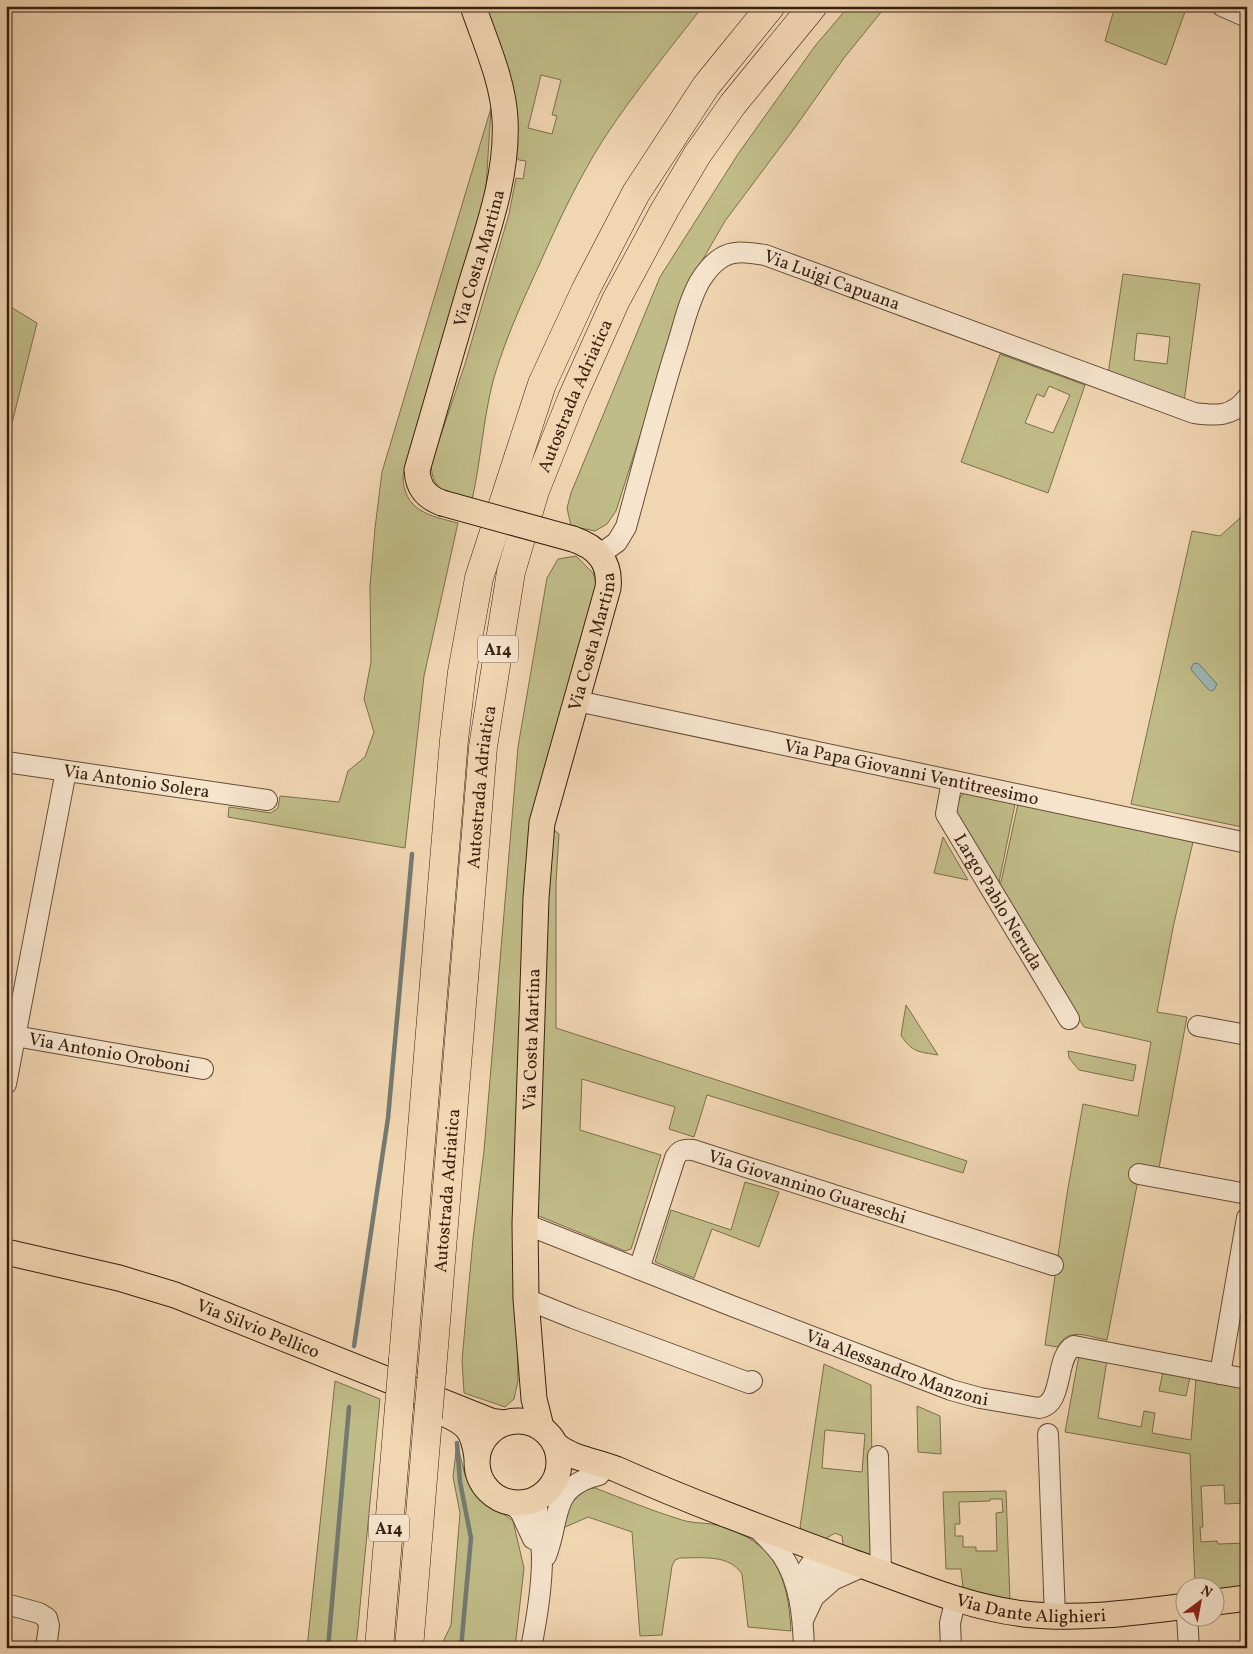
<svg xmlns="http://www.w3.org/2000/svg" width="1253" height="1654" viewBox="0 0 1253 1654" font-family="Vollkorn,serif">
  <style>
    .green { fill: #c0bc88; stroke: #7c6e4c; fill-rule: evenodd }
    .water { fill: #9cb7b4; stroke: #747a72 }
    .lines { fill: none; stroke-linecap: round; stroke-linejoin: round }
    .stream { stroke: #747a72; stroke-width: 4.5 }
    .minor-casing { stroke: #664d38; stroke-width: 22 }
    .major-casing { stroke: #381f0f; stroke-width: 27 }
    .highway-casing { stroke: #381f0f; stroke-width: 29 }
    .minor { stroke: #f6e4cd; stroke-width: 20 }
    .major { stroke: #f1d6b2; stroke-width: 25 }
    .highway { stroke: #f1d6b2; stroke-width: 28 }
    .major-bridge-casing { stroke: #381f0f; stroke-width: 27; stroke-linecap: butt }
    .highway-bridge-casing { stroke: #381f0f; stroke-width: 29; stroke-linecap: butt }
    .major-bridge { stroke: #f1d6b2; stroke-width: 25 }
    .highway-bridge { stroke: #f1d6b2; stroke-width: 28 }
    .labels { text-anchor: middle; stroke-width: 5; stroke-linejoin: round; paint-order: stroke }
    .shield { fill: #f6e4cd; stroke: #715a48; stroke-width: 1 }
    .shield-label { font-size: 16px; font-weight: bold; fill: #381f0f }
    .street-label { font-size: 18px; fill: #381f0f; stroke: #f6e4cd }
  </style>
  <rect width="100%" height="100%" fill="#f1d6b2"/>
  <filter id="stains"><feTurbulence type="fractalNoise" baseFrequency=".004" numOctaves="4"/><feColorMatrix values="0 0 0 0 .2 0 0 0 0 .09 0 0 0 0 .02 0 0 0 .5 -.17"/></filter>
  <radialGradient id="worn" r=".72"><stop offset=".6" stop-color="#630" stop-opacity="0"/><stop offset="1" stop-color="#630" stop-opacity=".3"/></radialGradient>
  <!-- green -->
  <path class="green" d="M482,6H703C669,50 633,94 603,140C579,178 559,220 541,261C523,300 505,339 493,381C483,420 481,460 472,500C449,493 432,493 431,464L465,364L509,214L516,178L523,179L526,161L519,160L514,155ZM541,75L561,80L552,115L557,116L552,134L528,128Z
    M849,6H886L844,58L796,126L725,221L688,285L616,511L607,524L595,531L571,526L567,508L571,493L660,277L738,154L815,46Z
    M1115,6H1187L1166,65L1105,41Z
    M491,108L485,204L403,475C403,511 430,516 458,523L424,676L405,848L228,817L229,807L271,813L278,808L280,796L339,802L348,771L365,757L374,732L364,699L371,662L370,587L375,528L382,472Z
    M1123,274L1200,284L1184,402L1108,374ZM1137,333L1170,337L1167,364L1134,360Z
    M6,304L37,323L6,447Z
    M1000,354L1085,385L1048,493L961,462ZM1049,386L1070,395L1053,433L1025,423L1037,394L1044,397Z
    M1247,507V828L1131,804L1192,531L1220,536L1239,519Z
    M576,556L593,573L598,590L531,826L515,1188L518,1381L514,1399L505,1407L464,1393L462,1360L473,1239L484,1151L518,747L547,578L558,559Z
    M964,793L1015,804L999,882H1001L1018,804L1193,842L1174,923L1157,1012L1187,1017L1159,1168L1141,1165L1107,1340C1089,1337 1068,1326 1058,1347L1045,1345L1067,1194L1083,1104L1138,1116L1151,1042L1084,1027L1001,893L956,815L958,800Z
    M554,830L559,834L556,883V1028L967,1161L963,1173L707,1095L694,1137L669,1129L675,1107L582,1079L580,1130L661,1155L631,1249L625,1251L534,1214L550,860Z
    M943,837L968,880L934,873Z
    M906,1005L938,1055C920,1052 912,1053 901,1035Z
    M1068,1051L1136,1065L1133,1081L1079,1070L1069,1058Z
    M745,1182L779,1192L759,1247L712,1229L694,1278L655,1262L671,1210L731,1230Z
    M1079,1355L1107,1360L1098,1418L1141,1427L1144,1411L1155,1413L1152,1433L1191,1440L1196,1378L1247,1388V1527L1245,1503L1225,1504L1224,1485L1201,1486L1203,1527H1200L1201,1542L1217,1541L1218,1544L1247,1543V1588L1216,1592V1586H1195L1190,1454L1065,1432Z
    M824,1364L871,1385L873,1556L845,1547L843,1545L842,1536L835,1533L825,1539L804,1531L800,1527ZM825,1430L865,1434L862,1472L822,1468Z
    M1163,1371L1190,1377L1186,1396L1159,1391Z
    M335,1381L380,1399L356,1648H307Z
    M917,1406L940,1416L941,1454L918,1452Z
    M457,1443L465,1475L479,1496L513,1521L524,1568L515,1648H440L451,1625L460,1513L453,1477Z
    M595,1488C624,1499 652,1511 682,1520C694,1524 708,1522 720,1526C775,1542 788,1576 791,1631L748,1627L742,1574C729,1554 702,1558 680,1558L675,1560L672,1566L662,1635L640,1636L632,1532L588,1517L563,1528L567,1503L587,1489Z
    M1006,1491L1010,1601L998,1599L963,1588L961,1569H946L943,1492ZM990,1499H1002L1003,1512L996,1513L997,1551H976V1547H963V1536H955V1524H960L959,1502L990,1501Z"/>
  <!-- water -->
  <path class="water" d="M1194,663L1199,664L1217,684L1214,690L1211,691L1208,689L1192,671L1191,668Z"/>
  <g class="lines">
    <!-- stream -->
    <path class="stream" d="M354,1346L388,1118L412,854
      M457,1443L460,1482L471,1538L461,1648
      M328,1648L349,1407"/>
    <defs>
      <g id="minor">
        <path d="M1222,6L1247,17"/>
        <path id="s1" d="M599,555L617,542L626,527C642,469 657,410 675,352C683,328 688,302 700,281C705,273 713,263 721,258C734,249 750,253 765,255L1194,413C1216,416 1233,417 1247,398"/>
        <path id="s2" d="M577,701L1247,843"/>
        <path id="s3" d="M6,762L267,800"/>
        <path id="s4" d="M952,781L946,814L1069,1019"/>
        <path d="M1198,1026L1247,1035"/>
        <path id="s5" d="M15,1036L203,1069"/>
        <path d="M6,1084L66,771"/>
        <path d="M1139,1174L1247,1194"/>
        <path id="s6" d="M525,1224L732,1306L951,1390L980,1398L1039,1408C1065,1404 1054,1356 1074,1346L1247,1379"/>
        <path id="s7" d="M639,1269L675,1158C679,1150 684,1149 693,1150L1053,1265"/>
        <path d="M526,1299L573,1318L749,1383L752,1381"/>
        <path d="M1220,1374L1247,1218"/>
        <path d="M1048,1434L1055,1616"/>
        <path d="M878,1456L881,1572"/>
        <path d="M509,1502L520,1511L533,1539"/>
        <path d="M755,1526C764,1535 774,1544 782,1555C800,1582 803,1616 804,1648"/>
        <path d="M546,1556C561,1518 549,1487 599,1475"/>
        <path d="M816,1595L833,1580L864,1566"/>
        <path d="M799,1596C804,1575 806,1562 827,1552L824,1575L803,1620"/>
        <path d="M6,1604L39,1613L47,1618L49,1626L46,1648"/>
        <path d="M1187,1616L1189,1648"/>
        <path d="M531,1648C537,1618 542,1588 542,1558C542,1538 536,1519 537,1499"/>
        <path d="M951,1648L950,1623L956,1598"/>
      </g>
      <g id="major">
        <path id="s8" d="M442,503C426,497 418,488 417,470C435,407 454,344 472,281C488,229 508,175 505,119C503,80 485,42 473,6"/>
        <path id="s9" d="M6,1252L119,1278L175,1295L491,1421L504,1423"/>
        <path d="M443,1413C468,1424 473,1430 477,1457"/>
        <circle cx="518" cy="1462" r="41"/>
        <path id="s10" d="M541,1427L534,1399L526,1299L525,1224L536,898L542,823L608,588C611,562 597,547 573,539"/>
        <path id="s11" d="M557,1446C573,1459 596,1461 616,1469C695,1504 777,1534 858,1564C912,1583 966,1607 1024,1614C1078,1620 1132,1613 1186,1606"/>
        <path d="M1216,1602L1247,1598"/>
      </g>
      <g id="highway">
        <path d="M403,1359L454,740L462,672L479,578L542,384L586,289L636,193L706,86L771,6"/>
        <path id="s12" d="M432,1371L483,747L511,572L535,491L572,398L616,300L664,211L697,155L733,104L813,6"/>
        <path d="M379,1648L399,1407"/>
        <path d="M409,1648L428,1418"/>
      </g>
    </defs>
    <!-- minor casing -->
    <use href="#minor" class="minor-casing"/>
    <!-- major casing -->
    <use href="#major" class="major-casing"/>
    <!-- highway casing -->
    <use href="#highway" class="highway-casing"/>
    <!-- minor -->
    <use href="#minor" class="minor"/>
    <!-- major -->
    <use href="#major" class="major"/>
    <!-- highway -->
    <use href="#highway" class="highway"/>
    <defs>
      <path id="major-bridge" d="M442,503L573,539"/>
      <path id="highway-bridge" d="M399,1407L403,1359
        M428,1418L432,1371"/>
    </defs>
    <!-- major-bridge casing -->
    <use href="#major-bridge" class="major-bridge-casing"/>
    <!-- highway-bridge casing -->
    <use href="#highway-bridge" class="highway-bridge-casing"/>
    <!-- major-bridge -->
    <use href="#major-bridge" class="major-bridge"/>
    <!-- highway-bridge -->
    <use href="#highway-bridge" class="highway-bridge"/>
  </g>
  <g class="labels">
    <!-- shield labels -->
    <g class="shield">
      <rect x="478" y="635.5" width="40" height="27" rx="4"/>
      <rect x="369" y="1514.5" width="40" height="27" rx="4"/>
    </g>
    <g class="shield-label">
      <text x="498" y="655">A14</text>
      <text x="389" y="1534">A14</text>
    </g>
    <!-- street labels -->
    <g class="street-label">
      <text dy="6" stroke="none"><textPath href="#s8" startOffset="265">Via Costa Martina</textPath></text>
      <text dy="6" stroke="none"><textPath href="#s1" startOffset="445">Via Luigi Capuana</textPath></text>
      <text dy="6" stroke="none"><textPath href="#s12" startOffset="991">Autostrada Adriatica</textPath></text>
      <text dy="6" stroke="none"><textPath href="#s10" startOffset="794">Via Costa Martina</textPath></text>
      <text dy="6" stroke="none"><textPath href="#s2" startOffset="342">Via Papa Giovanni Ventitreesimo</textPath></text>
      <text dy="6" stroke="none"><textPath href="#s3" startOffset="132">Via Antonio Solera</textPath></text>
      <text dy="6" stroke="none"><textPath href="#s12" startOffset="586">Autostrada Adriatica</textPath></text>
      <text dy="6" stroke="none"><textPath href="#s4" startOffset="136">Largo Pablo Neruda</textPath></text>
      <text dy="6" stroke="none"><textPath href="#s10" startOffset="389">Via Costa Martina</textPath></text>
      <text dy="6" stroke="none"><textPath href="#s5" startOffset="96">Via Antonio Oroboni</textPath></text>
      <text dy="6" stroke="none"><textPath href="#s7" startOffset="258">Via Giovannino Guareschi</textPath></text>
      <text dy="6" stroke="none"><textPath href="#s12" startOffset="181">Autostrada Adriatica</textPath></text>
      <text dy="6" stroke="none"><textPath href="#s9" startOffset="264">Via Silvio Pellico</textPath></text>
      <text dy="6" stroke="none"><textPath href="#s6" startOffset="399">Via Alessandro Manzoni</textPath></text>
      <text dy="6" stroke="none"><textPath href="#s11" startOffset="504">Via Dante Alighieri</textPath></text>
    </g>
  </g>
  <!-- margin -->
  <rect width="1253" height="1654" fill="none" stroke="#f1d6b2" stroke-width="25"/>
  <rect x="8" y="8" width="1238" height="1639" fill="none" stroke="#381f0f" stroke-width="2.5"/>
  <rect x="12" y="12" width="1228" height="1629" fill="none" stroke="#381f0f"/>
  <!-- north arrow -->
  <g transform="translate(1200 1602) rotate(32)"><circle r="24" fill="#f6e4cd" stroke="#aa9581"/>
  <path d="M0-4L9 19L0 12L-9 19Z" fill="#8f2418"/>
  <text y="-8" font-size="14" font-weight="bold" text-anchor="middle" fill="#381f0f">N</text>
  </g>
  <rect width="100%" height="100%" filter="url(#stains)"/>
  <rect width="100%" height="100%" fill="url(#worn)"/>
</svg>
